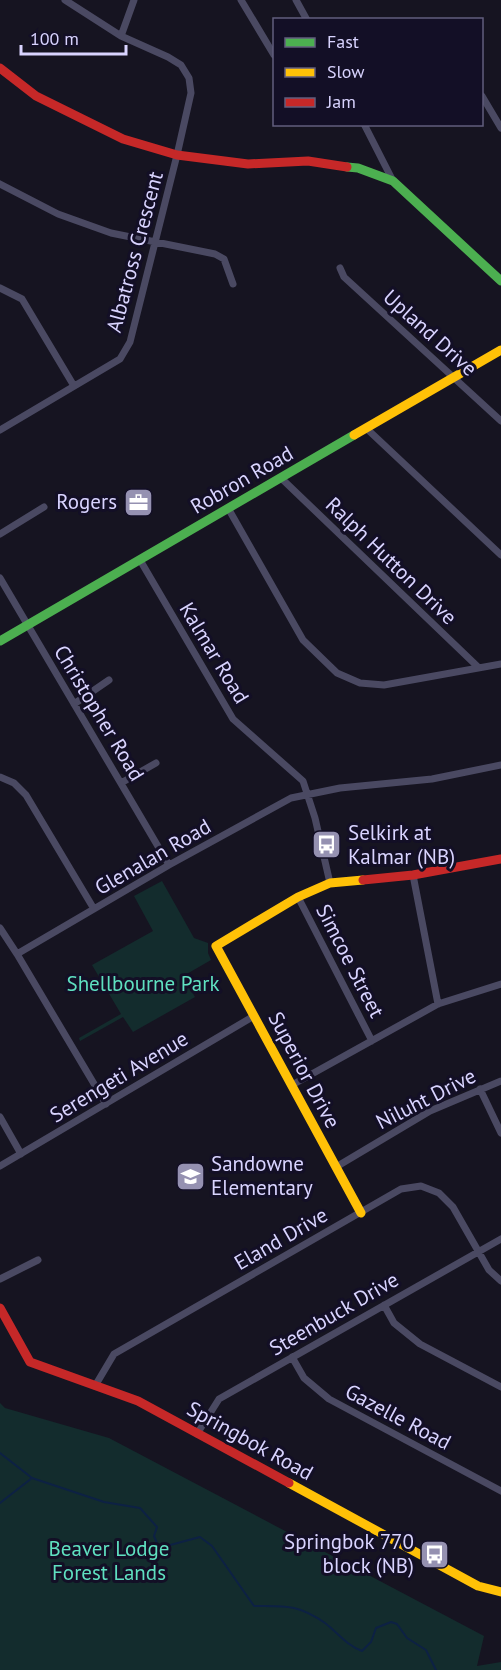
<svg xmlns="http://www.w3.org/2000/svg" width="501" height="1670" viewBox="0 0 501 1670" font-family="'PT Sans',sans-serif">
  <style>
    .green { fill: #132c2d }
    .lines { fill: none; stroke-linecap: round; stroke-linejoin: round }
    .stream { stroke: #0d2144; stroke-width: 2 }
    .street { stroke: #4a4962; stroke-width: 7 }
    .fast { stroke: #4caf50; stroke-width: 9 }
    .slow { stroke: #ffc107; stroke-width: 9 }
    .jam { stroke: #c62828; stroke-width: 9 }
    .labels { text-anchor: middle; stroke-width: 6; stroke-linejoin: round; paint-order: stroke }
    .street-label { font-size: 21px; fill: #d9d4ff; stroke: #130f26 }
    .poi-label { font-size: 21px; fill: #d9d4ff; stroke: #130f26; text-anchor: end }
    .park-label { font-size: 21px; fill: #5fe0c0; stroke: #130f26 }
  </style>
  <rect width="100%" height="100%" fill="#161421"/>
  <!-- green -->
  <path class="green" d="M162,881L194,938L208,943V953L211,960L185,975L186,982L195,997L133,1032L123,1017L80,1041L79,1038L121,1014L92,965L153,931L134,896Z
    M0,1403L5,1408L109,1438L484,1636L477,1666L501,1662V1670H0Z"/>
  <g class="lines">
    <!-- stream -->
    <path class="stream" d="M0,1453L32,1478L104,1502L140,1508L157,1527L154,1536L159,1548L200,1537L212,1546L254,1606C285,1606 298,1604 325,1623C338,1633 346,1645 362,1651L371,1642L376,1628L391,1622L397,1624L407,1638L426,1650L436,1670
      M0,1503L32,1478"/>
    <!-- street -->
    <path class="street" d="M241,0L274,55
      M296,0L307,20
      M121,36L134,0
      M482,96L501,128
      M364,124L393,181
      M0,184L58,214L111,233L215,254L224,259L233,284
      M340,268L344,277L501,421
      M0,288L22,299L74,386
      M366,428L501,555
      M0,430L120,359L130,342L177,155L191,93L189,78L181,65L168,57L121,36L65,0
      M281,478L478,667
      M228,508L303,640L337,673L360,683L384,685L501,664
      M0,534L44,507
      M140,560L233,719L303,781L315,818L330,883
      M0,578L169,865
      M74,704L109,680
      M0,777L14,783L26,795L94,909
      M121,783L156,763
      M413,875L438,1004
      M298,897L372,1041
      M0,928L17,954L106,1104
      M17,954L169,865L291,798L340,788L432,779L501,765
      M292,1085L438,1004L501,984
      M480,1089L501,1133
      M0,1117L21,1154
      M0,1166L254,1016
      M336,1167L430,1111L501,1081
      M0,1279L38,1260
      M384,1305L394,1323L420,1344L501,1387
      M292,1357L304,1378L329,1399L501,1491
      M95,1386L114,1354L401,1189L421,1186L439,1193L453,1207L489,1270L501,1281
      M197,1434L219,1399L501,1239"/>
    <!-- fast -->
    <path class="fast" d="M347,167L358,168L393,181L501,281
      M0,641L354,435"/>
    <!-- slow -->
    <path class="slow" d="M354,435L501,350
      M361,1213L216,946L298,897L330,883L363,880
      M289,1483L478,1586L501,1592"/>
    <!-- jam -->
    <path class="jam" d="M0,68L36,96L123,139L177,155L248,164L308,161L347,167
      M363,880L413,875L501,859
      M0,1308L30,1362L138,1401L289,1483"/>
  </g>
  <!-- icons -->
  <defs>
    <symbol id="office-square" viewBox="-11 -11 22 22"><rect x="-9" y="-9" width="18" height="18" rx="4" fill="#9591b1" stroke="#130f26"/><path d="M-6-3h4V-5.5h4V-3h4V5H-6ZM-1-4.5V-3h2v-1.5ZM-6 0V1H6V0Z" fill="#fff"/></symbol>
    <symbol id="bus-square" viewBox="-11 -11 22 22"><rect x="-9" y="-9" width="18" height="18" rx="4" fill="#9591b1" stroke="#130f26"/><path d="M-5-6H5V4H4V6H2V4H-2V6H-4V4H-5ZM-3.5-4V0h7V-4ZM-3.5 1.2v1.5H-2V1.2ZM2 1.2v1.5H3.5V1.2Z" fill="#fff"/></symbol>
    <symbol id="school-square" viewBox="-11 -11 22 22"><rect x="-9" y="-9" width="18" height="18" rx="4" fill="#9591b1" stroke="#130f26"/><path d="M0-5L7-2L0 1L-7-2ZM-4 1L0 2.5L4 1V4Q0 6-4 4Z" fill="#fff"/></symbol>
  </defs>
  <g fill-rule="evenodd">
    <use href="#office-square" x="122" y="486" width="33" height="33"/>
    <use href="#bus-square" x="310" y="828" width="33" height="33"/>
    <use href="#school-square" x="174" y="1160" width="33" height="33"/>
    <use href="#bus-square" x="418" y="1538" width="33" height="33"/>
  </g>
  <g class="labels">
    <!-- street labels -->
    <g class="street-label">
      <text transform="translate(135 252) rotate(-75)" y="7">Albatross Crescent</text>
      <text transform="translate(430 333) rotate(42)" y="7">Upland Drive</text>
      <text transform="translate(242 480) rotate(-30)" y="7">Robron Road</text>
      <text transform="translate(391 561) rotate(44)" y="7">Ralph Hutton Drive</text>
      <text transform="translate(214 653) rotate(59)" y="7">Kalmar Road</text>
      <text transform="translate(99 713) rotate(59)" y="7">Christopher Road</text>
      <text transform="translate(153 857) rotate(-30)" y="7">Glenalan Road</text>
      <text transform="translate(350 961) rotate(63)" y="7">Simcoe Street</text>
      <text transform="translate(304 1070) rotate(62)" y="7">Superior Drive</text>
      <text transform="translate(119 1077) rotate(-31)" y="7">Serengeti Avenue</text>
      <text transform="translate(426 1099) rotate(-27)" y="7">Niluht Drive</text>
      <text transform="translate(281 1239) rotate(-30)" y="7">Eland Drive</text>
      <text transform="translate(334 1314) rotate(-30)" y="7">Steenbuck Drive</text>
      <text transform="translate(398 1417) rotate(28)" y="7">Gazelle Road</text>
      <text transform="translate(250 1441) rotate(29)" y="7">Springbok Road</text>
    </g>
    <!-- poi labels -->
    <g class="poi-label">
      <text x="117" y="509">Rogers</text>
      <text x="348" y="840" text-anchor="start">Selkirk at<tspan x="348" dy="24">Kalmar (NB)</tspan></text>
      <text x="211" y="1171" text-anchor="start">Sandowne<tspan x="211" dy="24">Elementary</tspan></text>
      <text x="414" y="1549">Springbok 770<tspan x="414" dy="24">block (NB)</tspan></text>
    </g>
    <!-- park labels -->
    <g class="park-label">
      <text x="143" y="991">Shellbourne Park</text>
      <text x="109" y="1556">Beaver Lodge<tspan x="109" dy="24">Forest Lands</tspan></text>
    </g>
  </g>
  <!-- legend -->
  <rect x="273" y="18" width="210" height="108" fill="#130f26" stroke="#625e7d" stroke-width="1.5"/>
  <rect x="285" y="38" width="30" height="9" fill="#4caf50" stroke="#625e7d" stroke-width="1.5"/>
  <text x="327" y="48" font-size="18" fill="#d9d4ff">Fast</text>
  <rect x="285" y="68" width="30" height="9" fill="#ffc107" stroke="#625e7d" stroke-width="1.5"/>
  <text x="327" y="78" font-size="18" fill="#d9d4ff">Slow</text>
  <rect x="285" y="98" width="30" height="9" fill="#c62828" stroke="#625e7d" stroke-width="1.5"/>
  <text x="327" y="108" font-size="18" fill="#d9d4ff">Jam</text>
  <!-- scale -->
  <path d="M21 45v9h105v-9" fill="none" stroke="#d9d4ff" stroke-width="3"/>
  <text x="30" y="45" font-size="18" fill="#d9d4ff" stroke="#130f26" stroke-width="4.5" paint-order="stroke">100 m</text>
</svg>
